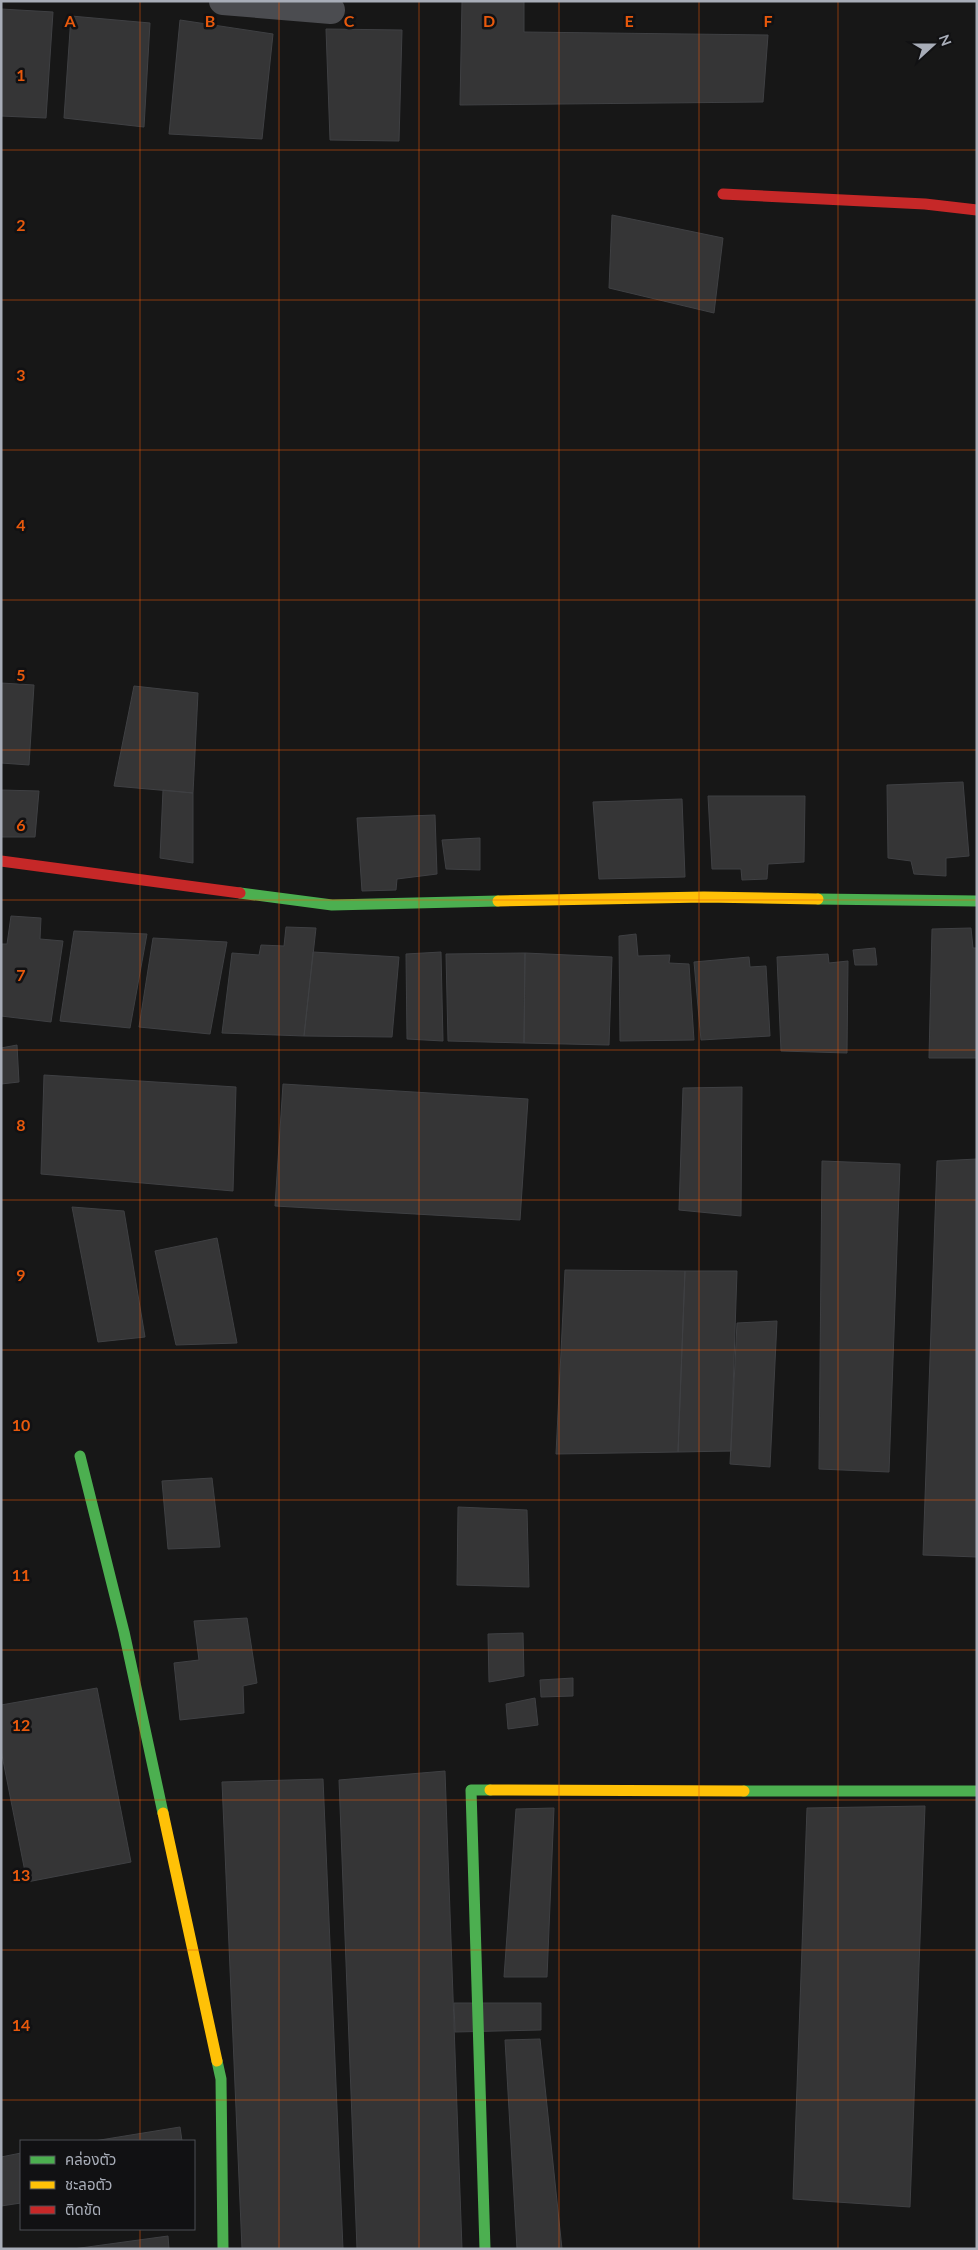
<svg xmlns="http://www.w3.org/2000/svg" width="978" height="2250" viewBox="0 0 978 2250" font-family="Lato,'Noto Sans Thai',sans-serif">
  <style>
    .building { fill: #353536; stroke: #3f4043 }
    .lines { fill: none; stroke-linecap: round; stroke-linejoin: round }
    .street { stroke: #4b4c50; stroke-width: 28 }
    .fast { stroke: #4caf50; stroke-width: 11 }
    .slow { stroke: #ffc107; stroke-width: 11 }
    .jam { stroke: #c62828; stroke-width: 11 }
    .grid { fill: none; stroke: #e8590c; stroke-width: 1; stroke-opacity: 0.55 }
    .grid-label { font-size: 16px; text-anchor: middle; font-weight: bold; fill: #e8590c; stroke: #111113; stroke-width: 5; stroke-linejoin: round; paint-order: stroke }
  </style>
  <rect width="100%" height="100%" fill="#171717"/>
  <!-- building -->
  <path class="building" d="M462,1H524V32L768,35L763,102L460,105Z
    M1,9L53,12L46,118L1,116Z
    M71,16L150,23L144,127L64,118Z
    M180,20L273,34L262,139L169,134Z
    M326,29L402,30L399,141L330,140Z
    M612,215L723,238L714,313L609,288Z
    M1,683L34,685L29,765L1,763Z
    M134,686L198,693L193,793L114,786Z
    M963,782L969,856L946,858V876L914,874L911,861L888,858L887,785Z
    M1,790L39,791L35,837H1Z
    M163,790L193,793V863L160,858Z
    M708,796H805L804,862L768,864L767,879L742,880L741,869H712Z
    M682,799L685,877L599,879L593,802Z
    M435,815L437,874L397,879L396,890L362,891L357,818Z
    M480,838V870L446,869L442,840Z
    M11,916L41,918L40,939L63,941L51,1022L1,1016V944H7Z
    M286,927L316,928L304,1036L222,1033L232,953L259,955L261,945L284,946Z
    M971,928L973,948H977V1058H929L932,929Z
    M74,931L147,934L130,1028L60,1021Z
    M636,934L638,956L670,955L669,963L689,964L694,1040L620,1041L619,936Z
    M153,938L227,942L210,1034L139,1027Z
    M875,948L877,965H855L853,950Z
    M313,952L399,957L392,1037L304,1036Z
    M441,952L443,1041L407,1039L406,954Z
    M525,953L524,1043L448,1041L446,954Z
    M525,953L612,957L609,1045L524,1043Z
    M828,954L829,963L848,961L847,1053L781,1051L777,957Z
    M749,957L750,967L766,966L770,1036L701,1040L694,962Z
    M17,1045L19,1082L1,1084V1048Z
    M44,1075L236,1087L233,1191L41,1174Z
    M283,1084L528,1099L520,1220L275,1206Z
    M742,1087L741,1216L679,1210L683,1088Z
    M977,1159V1557L923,1555L937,1161Z
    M822,1161L900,1164L889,1472L819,1469Z
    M72,1207L124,1211L145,1337L98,1342Z
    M217,1238L237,1343L176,1345L155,1251Z
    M565,1270L685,1271L678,1452L556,1454Z
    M685,1271H737L731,1451L678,1452Z
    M777,1321L770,1467L730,1464L737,1323Z
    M212,1478L220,1547L168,1549L162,1481Z
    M458,1507L527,1510L529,1587L457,1585Z
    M247,1618L257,1683L243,1686L244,1713L180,1720L174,1663L199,1660L194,1621Z
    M523,1633L524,1676L489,1682L488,1634Z
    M573,1678V1696L541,1697L540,1680Z
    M97,1688L131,1862L27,1882L1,1750V1705Z
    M535,1698L538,1725L508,1729L506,1704Z
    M445,1771L462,2249H357L339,1780Z
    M323,1779L343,2249H242L222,1782Z
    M925,1806L910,2207L793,2199L807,1808Z
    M554,1808L547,1977H504L516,1809Z
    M454,2003H541V2030L455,2032Z
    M540,2039L562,2249H517L505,2040Z
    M180,2127L182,2141H94Z
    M21,2153V2203L1,2206V2157Z
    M168,2236L169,2249H73Z"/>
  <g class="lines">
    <!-- street -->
    <path class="street" d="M223,1L331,10"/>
    <!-- fast -->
    <path class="fast" d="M240,893L332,905L498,901
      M818,899L977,901
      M80,1456L124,1632L163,1813
      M744,1791H977
      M217,2061L221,2079L223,2249
      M485,2249L471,1790H490"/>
    <!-- slow -->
    <path class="slow" d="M498,901L704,897L818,899
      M490,1790L744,1791
      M163,1813L217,2061"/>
    <!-- jam -->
    <path class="jam" d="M723,194L925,204L977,210
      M1,861L240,893"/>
  </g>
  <!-- grid -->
  <path class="grid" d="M140,1V2141M279,1V2249M419,1V2249M559,1V2249M699,1V2249M838,1V2249M1,150H977M1,300H977M1,450H977M1,600H977M1,750H977M1,900H977M1,1050H977M1,1200H977M1,1350H977M1,1500H977M1,1650H977M1,1800H977M1,1950H977M1,2100H977M140,2229V2249"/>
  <g class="grid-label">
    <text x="70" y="27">A</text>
    <text x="210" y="27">B</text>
    <text x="349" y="27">C</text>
    <text x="489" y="27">D</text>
    <text x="629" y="27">E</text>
    <text x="768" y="27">F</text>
    <text x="21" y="81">1</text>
    <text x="21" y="231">2</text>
    <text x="21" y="381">3</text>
    <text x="21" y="531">4</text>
    <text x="21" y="681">5</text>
    <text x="21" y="831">6</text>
    <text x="21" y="981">7</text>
    <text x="21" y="1131">8</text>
    <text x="21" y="1281">9</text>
    <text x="21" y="1431">10</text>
    <text x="21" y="1581">11</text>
    <text x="21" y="1731">12</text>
    <text x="21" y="1881">13</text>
    <text x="21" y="2031">14</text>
  </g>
  <!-- border -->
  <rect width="978" height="2250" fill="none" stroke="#a8adb8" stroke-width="5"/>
  <!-- legend -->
  <rect x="20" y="2140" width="175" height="90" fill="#111113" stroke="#4d4f55"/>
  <rect x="30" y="2156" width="25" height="8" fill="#4caf50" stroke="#4d4f55"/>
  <text x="65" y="2165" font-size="15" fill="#a8adb8">คล่องตัว</text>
  <rect x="30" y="2181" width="25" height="8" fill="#ffc107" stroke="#4d4f55"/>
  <text x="65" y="2190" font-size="15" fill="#a8adb8">ชะลอตัว</text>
  <rect x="30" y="2206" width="25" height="8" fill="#c62828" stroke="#4d4f55"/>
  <text x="65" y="2215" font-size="15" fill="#a8adb8">ติดขัด</text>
  <!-- north arrow -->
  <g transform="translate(933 45) rotate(69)" stroke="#111113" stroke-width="4" paint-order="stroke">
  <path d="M0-4L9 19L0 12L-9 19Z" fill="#a8adb8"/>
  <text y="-8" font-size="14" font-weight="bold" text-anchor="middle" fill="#a8adb8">N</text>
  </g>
</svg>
